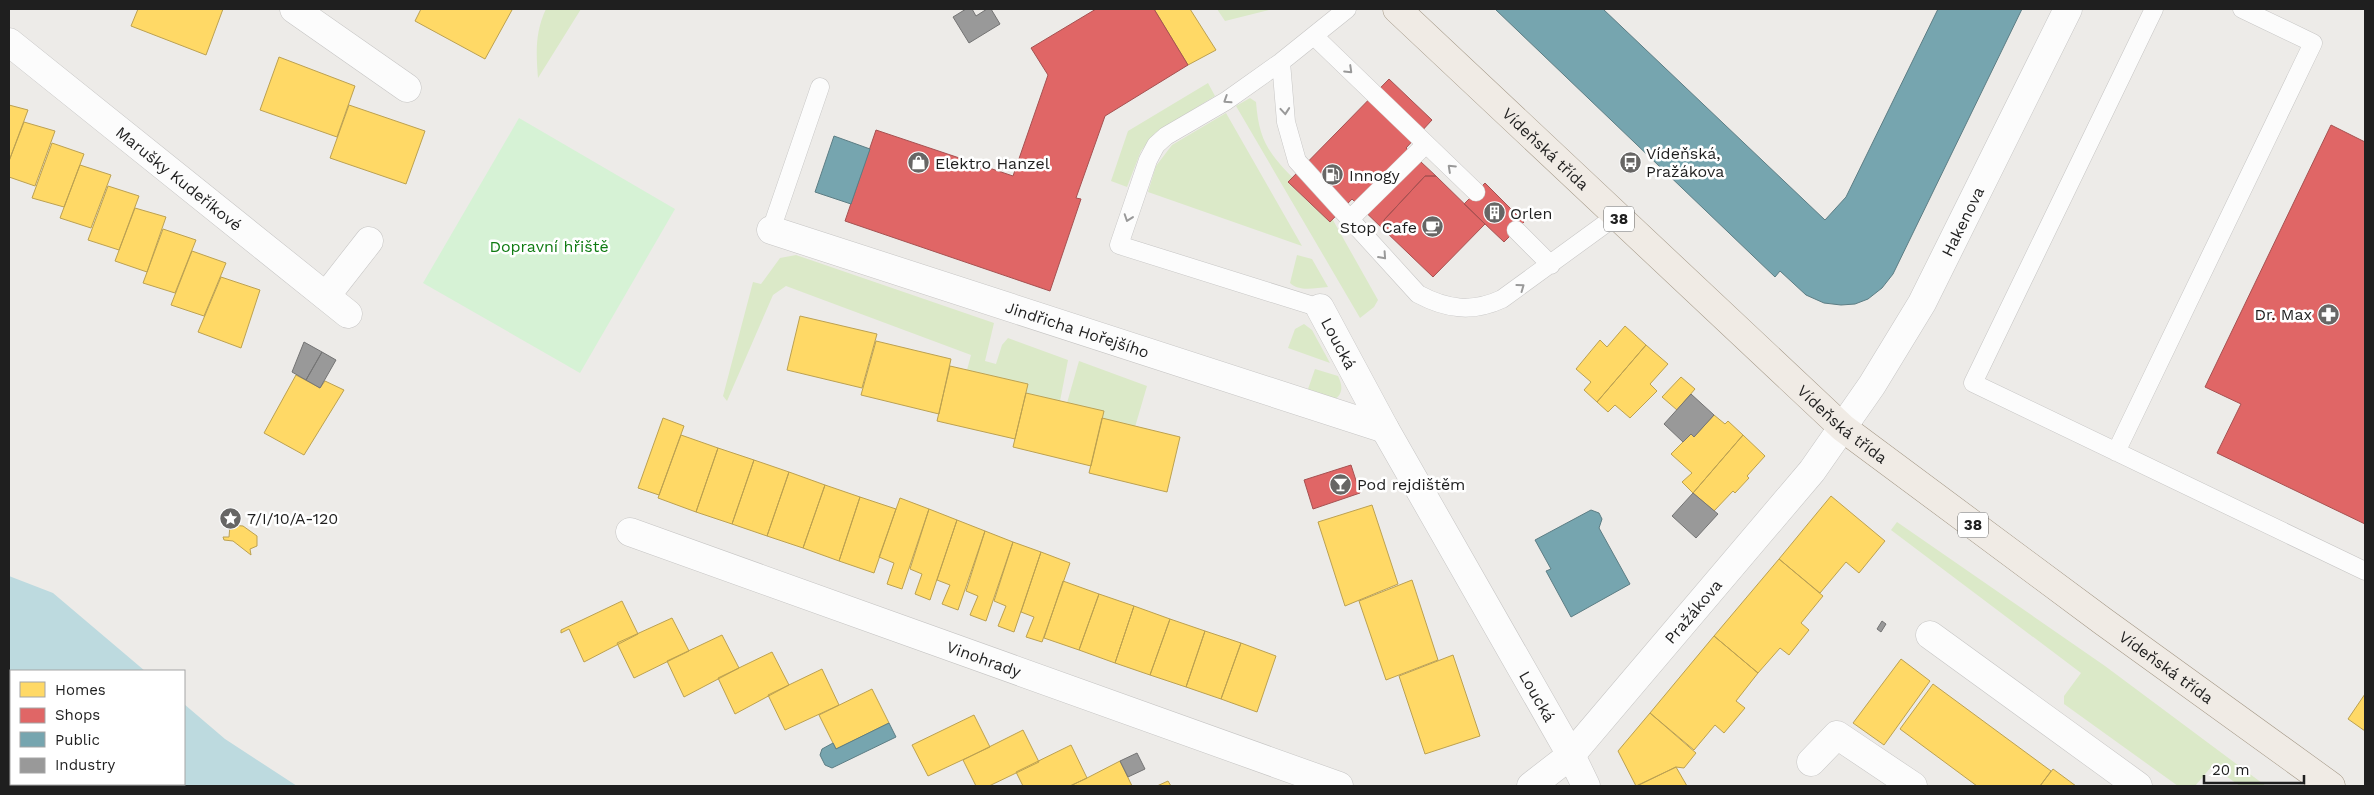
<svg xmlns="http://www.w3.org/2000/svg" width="2374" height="795" viewBox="0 0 2374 795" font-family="'Work Sans',sans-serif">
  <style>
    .grass { fill: #dbe9c8 }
    .park { fill: #d6f2d5 }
    .water { fill: #bddadf }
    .homes { fill: #ffd966; stroke: #bca151 }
    .shops { fill: #e06666; stroke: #a65151 }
    .public { fill: #76a5af; stroke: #5c7d84 }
    .industry { fill: #999; stroke: #747474 }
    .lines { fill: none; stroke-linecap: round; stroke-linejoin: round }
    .lane-casing { stroke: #c6c5c4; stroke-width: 19 }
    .street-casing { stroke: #c6c5c4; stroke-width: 29 }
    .primary-casing { stroke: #a39785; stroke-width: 29 }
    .lane { stroke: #fcfcfc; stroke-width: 18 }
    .street { stroke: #fcfcfc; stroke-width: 28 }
    .primary { stroke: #f0ebe5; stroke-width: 28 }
    .oneway { stroke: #999 }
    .labels { text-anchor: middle; stroke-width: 5; stroke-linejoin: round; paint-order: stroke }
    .shield { fill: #fff; stroke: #626262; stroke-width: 1 }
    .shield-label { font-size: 15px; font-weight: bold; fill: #1f1f1f }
    .street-label { font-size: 16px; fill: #1f1f1f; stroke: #fff }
    .poi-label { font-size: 16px; fill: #1f1f1f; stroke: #fff; text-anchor: start }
    .park-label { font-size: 16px; fill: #0f7b12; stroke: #fff }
  </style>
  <rect width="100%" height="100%" fill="#edebe8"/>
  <!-- grass -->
  <path class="grass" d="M546,9H581L538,78C536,53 535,32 546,9Z
    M1217,9H1273L1225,21Z
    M1208,83L1215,96L1155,133L1141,151L1127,187L1111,181L1128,131Z
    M1250,98L1256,102C1259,141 1269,154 1296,181L1292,186L1316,209L1322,205L1329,213L1378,300L1374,307L1360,318L1236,106Z
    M1226,113L1302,246L1148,192L1156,166L1172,145Z
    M796,255L994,323L985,361L996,364L1002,345L1008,338L1068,360L1060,401L1026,393L1027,384L967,370L971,355L786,286L773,295L727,401L723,396L753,282L761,284L780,258Z
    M1297,255L1312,259L1328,287C1315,288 1299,292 1290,283Z
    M1304,324L1312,330L1330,363L1288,348L1295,329Z
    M1079,361L1147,386L1135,427L1102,419L1067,403Z
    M1315,369L1338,376C1343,386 1343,394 1334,400L1310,396L1308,389Z
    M1897,522L2105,666L2266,786H2240L2212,766L2195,786H2178L2064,704V696L2081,673L1891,530Z"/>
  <!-- park -->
  <path class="park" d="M519,118L675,209L580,373L423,283Z"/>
  <!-- water -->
  <path class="water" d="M9,576L53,593L145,671H11V784H184V704L225,739L297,786H9Z"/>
  <!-- homes -->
  <path class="homes" d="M138,9H223L206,55L131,26Z
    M421,9H510L512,10L485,59L415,21Z
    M1154,9H1190L1216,50L1188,65Z
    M279,57L355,86L337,137L260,110Z
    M9,105L28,110L9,161Z
    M349,105L425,131L406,184L330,158Z
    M24,122L55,131L35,186L9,177V161Z
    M52,143L84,154L64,207L32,198Z
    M80,165L111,175L91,228L60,218Z
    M108,186L139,196L119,250L88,240Z
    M135,208L166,217L147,272L115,261Z
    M163,229L196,240L175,293L143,283Z
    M192,251L226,263L204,316L171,305Z
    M221,277L260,290L241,348L198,332Z
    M800,316L877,334L862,388L787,370Z
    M1625,326L1646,345L1597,402L1584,390L1591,382L1576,369L1600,340L1607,347Z
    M876,341L951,359L939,414L861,395Z
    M1646,345L1668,364L1650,384L1657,391L1630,418L1615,405L1608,412L1597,402Z
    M950,366L1028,384L1015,439L937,421Z
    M296,375L320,388L325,381L344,390L304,455L264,433Z
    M1681,377L1695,389L1677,410L1662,397Z
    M1026,393L1104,411L1091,466L1013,447Z
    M1714,415L1725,424L1728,421L1743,435L1693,493L1682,482L1692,473L1671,454L1691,434L1694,437Z
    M663,418L684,426L659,495L638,488Z
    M1102,418L1180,437L1167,492L1089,473Z
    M681,435L718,448L696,512L658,498Z
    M1743,435L1765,456L1747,476L1749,478L1735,493L1733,491L1714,511L1693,493Z
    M718,448L754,460L732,524L696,512Z
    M754,460L789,472L767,536L732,524Z
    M789,472L825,485L803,548L767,536Z
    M825,485L860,497L839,561L803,548Z
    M1831,496L1885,541L1859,573L1846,562L1820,593L1779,559Z
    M860,497L896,509L874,573L839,561Z
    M900,498L929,509L902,589L887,584L894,563L879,557Z
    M1372,505L1398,584L1345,606L1318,522Z
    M929,509L957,520L930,600L915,594L922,574L910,569Z
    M957,520L985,531L958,610L942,604L950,585L937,580Z
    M230,525L243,526L257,536V546L250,549L251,555L233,541L224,540L223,537H229Z
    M985,531L1013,542L986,621L970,615L978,596L966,591Z
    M1013,542L1041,552L1014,632L998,626L1006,606L994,601Z
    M1041,552L1070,563L1042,642L1026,637L1034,617L1021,612Z
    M1779,559L1823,596L1801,623L1809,630L1789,655L1780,648L1758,673L1714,636Z
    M1412,580L1438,660L1386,680L1359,601Z
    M1063,581L1099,594L1079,650L1044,638Z
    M1099,594L1134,606L1115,663L1079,650Z
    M622,601L638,634L584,662L569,629L561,633V630Z
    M1134,606L1170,619L1150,675L1115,663Z
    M672,618L689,651L634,678L617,643Z
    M1170,619L1205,631L1186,687L1150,675Z
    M1205,631L1241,643L1221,699L1186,687Z
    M722,635L739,668L684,697L667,661Z
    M1714,636L1758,673L1736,701L1745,708L1724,733L1715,725L1694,750L1650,713Z
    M1241,643L1276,656L1257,712L1221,699Z
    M772,652L789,685L735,714L718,678Z
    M1453,655L1480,736L1425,754L1399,676Z
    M1901,659L1930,681L1884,745L1853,723Z
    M822,669L839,705L785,730L768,695Z
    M1933,684L2051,771L2040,786H1977L1900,729Z
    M872,689L889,723L836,749L819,715Z
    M2365,694V731L2348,719Z
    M1650,713L1696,753L1684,768L1676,767L1636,786L1618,751Z
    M974,715L990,747L928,776L912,745Z
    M1023,730L1039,762L989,786H976L963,760Z
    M1071,745L1087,778L1070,786H1023L1016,772Z
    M1120,761L1132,786H1070L1087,778Z
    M1676,767L1687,786H1637Z
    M2053,769L2076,786H2040Z
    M1168,781L1171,786H1157Z"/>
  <!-- shops -->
  <path class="shops" d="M1096,9H1154L1188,65L1105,116L1076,198L1081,199L1050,291L845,221L876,130L1013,176L1048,75L1031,48Z
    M1389,79L1432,120L1406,148L1436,176H1425L1384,220V230L1352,199L1330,222L1288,182Z
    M2331,125L2365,142V524L2217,453L2241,404L2205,387Z
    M1425,176H1436L1485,224L1433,277L1384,230V220Z
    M1485,183L1524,222L1504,242L1464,204Z
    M1351,465L1360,493L1313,509L1304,480Z"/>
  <!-- public -->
  <path class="public" d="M1495,9H1603L1825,220L1846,197L1938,9H2022L1893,274L1882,288L1868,299L1855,304L1841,305L1824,303L1806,295L1780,271L1775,277Z
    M834,136L870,149L851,204L815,192Z
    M1591,510L1599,513L1602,519L1599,528L1630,584L1571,617L1546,571L1551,569L1535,540Z
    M889,723L896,737L832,768L825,765L820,755L822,749L833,743L836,749Z"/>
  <!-- industry -->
  <path class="industry" d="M966,9H972L976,16L987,9H991L1000,24L969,43L953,17Z
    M304,342L322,352L306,380L292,372Z
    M322,352L336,360L320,388L306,380Z
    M1691,394L1714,415L1694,437L1691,434L1683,442L1664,424Z
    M1693,493L1718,514L1696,538L1672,516Z
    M1882,621L1886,624L1881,632L1877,629Z
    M1137,753L1145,769L1128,777L1120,761Z"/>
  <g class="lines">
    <defs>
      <path id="lane" d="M2154,9L1973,383L2365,571
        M1314,36L1476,192
        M1281,62L1286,122L1297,161L1418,294C1446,309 1472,313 1502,299L1616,216
        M1350,219L1426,144
        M771,230L820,87
        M1516,230L1551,265
        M1320,308L1119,245L1148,160L1156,145L1166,136L1226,101L1281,62L1347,9
        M2116,452L2313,43L2242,9"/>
      <g id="street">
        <path d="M294,9L407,88"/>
        <path id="s1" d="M9,42L348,314"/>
        <path id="s2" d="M771,230L1385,429"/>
        <path d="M326,296L369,241"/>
        <path id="s3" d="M1320,308L1385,429L1571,755L1586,786"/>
        <path id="s4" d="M630,532L1339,786"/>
        <path d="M1930,635L2138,786"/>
        <path d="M1811,762L1837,735L1913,786"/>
        <path id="s5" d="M1531,786L1571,755L1812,471L1872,385L1922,303L2068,9"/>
      </g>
      <g id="primary">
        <path id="s6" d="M1397,9L1843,428L2104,622L2331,786"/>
      </g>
    </defs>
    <!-- lane casing -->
    <use href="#lane" class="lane-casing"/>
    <!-- street casing -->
    <use href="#street" class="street-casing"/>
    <!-- primary casing -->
    <use href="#primary" class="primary-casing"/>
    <!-- lane -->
    <use href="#lane" class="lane"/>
    <!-- street -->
    <use href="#street" class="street"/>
    <!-- primary -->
    <use href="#primary" class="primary"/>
  </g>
  <!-- one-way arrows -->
  <defs><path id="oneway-chevron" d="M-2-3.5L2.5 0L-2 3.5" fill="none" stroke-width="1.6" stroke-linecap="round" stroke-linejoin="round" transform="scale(1.25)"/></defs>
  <g class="oneway">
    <use href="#oneway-chevron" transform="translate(1349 70) rotate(44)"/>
    <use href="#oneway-chevron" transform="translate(1227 100) rotate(147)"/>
    <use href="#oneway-chevron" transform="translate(1285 111) rotate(85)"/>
    <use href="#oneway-chevron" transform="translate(1451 168) rotate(-137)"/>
    <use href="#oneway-chevron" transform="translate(1128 218) rotate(109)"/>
    <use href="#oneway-chevron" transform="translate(1383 256) rotate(48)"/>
    <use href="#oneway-chevron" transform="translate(1521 287) rotate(-36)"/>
  </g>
  <!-- icons -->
  <defs>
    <symbol id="bus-disc" viewBox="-11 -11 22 22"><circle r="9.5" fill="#676665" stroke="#fff"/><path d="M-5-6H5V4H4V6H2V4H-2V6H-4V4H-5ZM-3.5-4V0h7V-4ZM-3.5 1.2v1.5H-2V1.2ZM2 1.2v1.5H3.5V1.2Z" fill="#fff"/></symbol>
    <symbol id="shop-disc" viewBox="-11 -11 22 22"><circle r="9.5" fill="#676665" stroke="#fff"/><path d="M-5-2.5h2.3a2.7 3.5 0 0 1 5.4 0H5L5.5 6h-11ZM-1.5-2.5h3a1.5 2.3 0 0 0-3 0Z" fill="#fff"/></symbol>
    <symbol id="fuel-disc" viewBox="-11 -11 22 22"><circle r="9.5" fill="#676665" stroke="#fff"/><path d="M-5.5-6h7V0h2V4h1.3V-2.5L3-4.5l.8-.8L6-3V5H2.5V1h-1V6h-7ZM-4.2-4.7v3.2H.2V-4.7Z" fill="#fff"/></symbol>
    <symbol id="building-disc" viewBox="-11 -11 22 22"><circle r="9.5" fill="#676665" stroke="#fff"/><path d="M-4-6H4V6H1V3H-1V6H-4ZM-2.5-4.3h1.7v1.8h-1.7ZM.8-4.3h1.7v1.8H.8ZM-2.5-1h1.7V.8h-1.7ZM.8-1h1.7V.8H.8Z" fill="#fff"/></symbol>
    <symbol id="cafe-disc" viewBox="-11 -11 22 22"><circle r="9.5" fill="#676665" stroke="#fff"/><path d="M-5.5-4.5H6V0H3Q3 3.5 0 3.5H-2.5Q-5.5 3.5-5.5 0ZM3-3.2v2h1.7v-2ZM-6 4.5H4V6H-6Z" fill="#fff"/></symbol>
    <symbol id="pharmacy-disc" viewBox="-11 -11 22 22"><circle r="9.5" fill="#676665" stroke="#fff"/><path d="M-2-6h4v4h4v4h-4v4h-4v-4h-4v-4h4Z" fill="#fff"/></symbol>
    <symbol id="bar-disc" viewBox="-11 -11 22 22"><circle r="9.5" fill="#676665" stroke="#fff"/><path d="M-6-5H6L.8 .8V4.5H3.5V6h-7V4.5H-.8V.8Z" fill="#fff"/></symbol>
    <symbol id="sight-disc" viewBox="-11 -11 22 22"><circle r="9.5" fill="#676665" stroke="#fff"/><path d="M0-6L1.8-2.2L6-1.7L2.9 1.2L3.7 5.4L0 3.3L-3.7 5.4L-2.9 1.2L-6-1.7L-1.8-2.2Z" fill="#fff"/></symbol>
  </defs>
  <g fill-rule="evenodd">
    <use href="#bus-disc" x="1618" y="150" width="25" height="25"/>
    <use href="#shop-disc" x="906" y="150" width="25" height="25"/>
    <use href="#fuel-disc" x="1320" y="162" width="25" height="25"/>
    <use href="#building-disc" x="1482" y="200" width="25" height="25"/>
    <use href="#cafe-disc" x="1420" y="214" width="25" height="25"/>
    <use href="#pharmacy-disc" x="2316" y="302" width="25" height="25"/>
    <use href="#bar-disc" x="1328" y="472" width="25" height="25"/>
    <use href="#sight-disc" x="218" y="506" width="25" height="25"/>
  </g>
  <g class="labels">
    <!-- shield labels -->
    <g class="shield">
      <rect x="1604" y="206.5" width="30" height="25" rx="4"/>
      <rect x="1958" y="512.5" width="30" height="25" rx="4"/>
    </g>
    <g class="shield-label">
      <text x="1619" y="224">38</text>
      <text x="1973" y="530">38</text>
    </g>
    <!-- street labels -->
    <g class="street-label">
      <text dy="6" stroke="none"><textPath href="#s6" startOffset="204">Vídeňská třída</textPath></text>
      <text dy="6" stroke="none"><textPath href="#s1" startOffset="218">Marušky Kudeříkové</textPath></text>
      <text dy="6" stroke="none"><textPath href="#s5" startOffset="715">Hakenova</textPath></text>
      <text dy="6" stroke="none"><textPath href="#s2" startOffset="322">Jindřicha Hořejšího</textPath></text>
      <text dy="6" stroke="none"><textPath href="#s3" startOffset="40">Loucká</textPath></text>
      <text dy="6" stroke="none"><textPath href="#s6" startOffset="609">Vídeňská třída</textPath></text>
      <text dy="6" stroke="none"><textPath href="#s5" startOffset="239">Pražákova</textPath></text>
      <text dy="6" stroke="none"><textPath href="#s4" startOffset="376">Vinohrady</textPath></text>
      <text dy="6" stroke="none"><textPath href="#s6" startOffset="1014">Vídeňská třída</textPath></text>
      <text dy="6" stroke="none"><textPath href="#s3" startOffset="445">Loucká</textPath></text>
    </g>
    <!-- poi labels -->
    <g class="poi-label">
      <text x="1646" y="159">Vídeňská,<tspan x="1646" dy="18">Pražákova</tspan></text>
      <text x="935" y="169">Elektro Hanzel</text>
      <text x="1349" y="181">Innogy</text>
      <text x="1510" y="219">Orlen</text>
      <text x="1417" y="233" text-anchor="end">Stop Cafe</text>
      <text x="2312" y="320" text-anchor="end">Dr. Max</text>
      <text x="1357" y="490">Pod rejdištěm</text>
      <text x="247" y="524">7/I/10/A-120</text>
    </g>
    <!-- park labels -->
    <g class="park-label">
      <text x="549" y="252">Dopravní hřiště</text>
    </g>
  </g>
  <!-- border -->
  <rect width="2374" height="795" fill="none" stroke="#1f1f1f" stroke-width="20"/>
  <!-- legend -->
  <rect x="10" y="670" width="175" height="115" fill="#ffffff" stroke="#a5a5a5"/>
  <rect x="20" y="682" width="25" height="15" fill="#ffd966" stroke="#a5a5a5"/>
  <text x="55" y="695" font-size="15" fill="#1f1f1f">Homes</text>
  <rect x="20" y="708" width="25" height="15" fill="#e06666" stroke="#a5a5a5"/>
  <text x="55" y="720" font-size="15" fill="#1f1f1f">Shops</text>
  <rect x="20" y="732" width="25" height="15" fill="#76a5af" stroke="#a5a5a5"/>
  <text x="55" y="745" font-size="15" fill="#1f1f1f">Public</text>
  <rect x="20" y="758" width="25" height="15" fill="#999999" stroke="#a5a5a5"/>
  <text x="55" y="770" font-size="15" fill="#1f1f1f">Industry</text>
  <!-- scale -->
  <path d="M2204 775v8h100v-8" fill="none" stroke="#1f1f1f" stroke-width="2.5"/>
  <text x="2212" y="775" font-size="15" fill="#1f1f1f" stroke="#ffffff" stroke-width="4" paint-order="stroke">20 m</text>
</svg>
